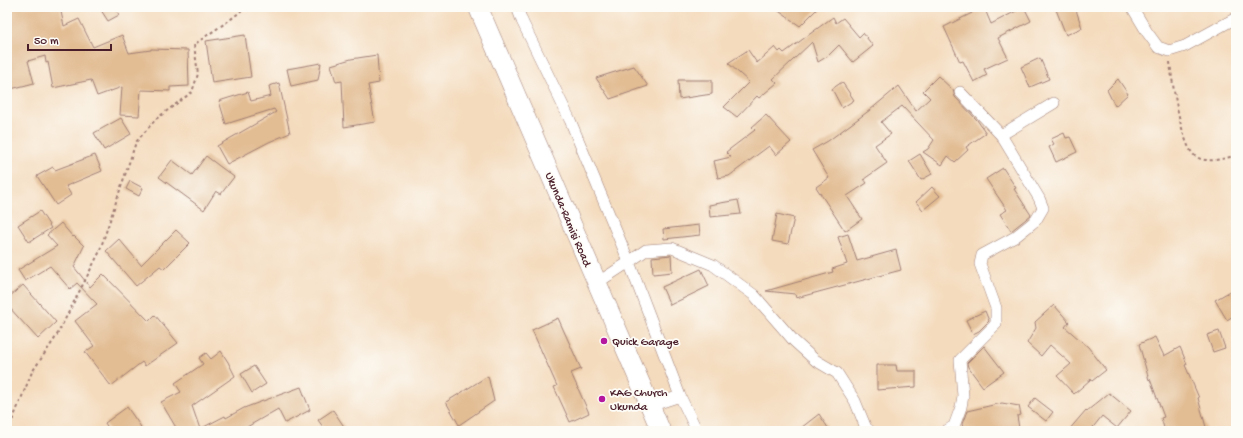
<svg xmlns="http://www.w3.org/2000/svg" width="1243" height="438" viewBox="0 0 1243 438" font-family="'Gochi Hand',sans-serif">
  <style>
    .building { fill: #e2bc92 }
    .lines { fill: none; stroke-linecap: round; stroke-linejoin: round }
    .minor-casing { stroke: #9f7d74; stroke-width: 12 }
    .trunk-casing { stroke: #9f7d74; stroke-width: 20 }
    .path { stroke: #9f7d74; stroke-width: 2; stroke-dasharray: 3 3; stroke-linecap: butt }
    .minor { stroke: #fff; stroke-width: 11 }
    .trunk { stroke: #fff; stroke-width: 19 }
    .poi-dot { fill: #b5179e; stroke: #fdfcf7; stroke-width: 1.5 }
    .labels { text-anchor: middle; stroke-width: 3.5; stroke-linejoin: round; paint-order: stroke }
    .street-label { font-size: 12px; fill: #4a1f2b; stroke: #fdfcf7 }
    .poi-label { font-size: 12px; fill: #4a1f2b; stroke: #fdfcf7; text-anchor: start }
  </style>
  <rect width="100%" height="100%" fill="#fdfcf7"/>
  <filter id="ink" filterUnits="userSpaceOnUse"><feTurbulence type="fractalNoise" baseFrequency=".025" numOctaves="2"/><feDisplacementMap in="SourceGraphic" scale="8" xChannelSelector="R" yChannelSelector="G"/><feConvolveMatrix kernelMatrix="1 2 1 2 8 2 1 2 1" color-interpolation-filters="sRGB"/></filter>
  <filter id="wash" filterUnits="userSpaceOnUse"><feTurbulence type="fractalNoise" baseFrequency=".012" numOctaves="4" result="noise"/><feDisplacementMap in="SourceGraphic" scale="16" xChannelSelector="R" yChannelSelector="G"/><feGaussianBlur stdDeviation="0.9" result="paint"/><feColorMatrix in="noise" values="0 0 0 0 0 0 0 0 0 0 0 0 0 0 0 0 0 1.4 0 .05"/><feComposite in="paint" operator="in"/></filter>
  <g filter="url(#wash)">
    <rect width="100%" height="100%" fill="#f4dbbe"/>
    <g id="blocks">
      <!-- building -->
      <path class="building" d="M7,7H60L64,26L79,19L93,47L122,35L129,53L151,50V49L188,50L189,86L170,87V91L141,90L139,116L120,115L122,87L97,96L91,80L53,88L48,62L46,63L45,56L28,61L34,83L7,90Z
        M99,7H115L119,15L108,21Z
        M773,7H819L800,26Z
        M970,7H984L991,24L1024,7L1031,21L998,38L1008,58L984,69L987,75L974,82L963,61L960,62L944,27L972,13Z
        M1055,7H1075L1082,28L1066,35Z
        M833,17L836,23L843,18L859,37L863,33L873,46L853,62L839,45L828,56L818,62L812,42L773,79L777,83L759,98L757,96L737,117L724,107L749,82L728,63L748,50L757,63L775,47L779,52L781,50L784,53Z
        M245,35L251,77L212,83L206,41Z
        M377,55L379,83L368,85L375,122L344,127L342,81L336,82L331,65L351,59Z
        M1040,58L1049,79L1030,87L1021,67Z
        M321,63L318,80L291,86L287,69Z
        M634,66L648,86L610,99L596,78Z
        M938,76L953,90L955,97L977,120L986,133L966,147L968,150L955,162L948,156L942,165L923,152L928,149L934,140L902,106L881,122L891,134L875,145L887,163L864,179L867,183L847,196L862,219L845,231L816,187L829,178L812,150L828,141L870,110L899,86L916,111L930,98L923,91Z
        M1118,79L1128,94L1115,106L1107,90Z
        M678,80H712V94L679,99Z
        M842,82L854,100L842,108L832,89Z
        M279,83L290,133L269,142L227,164L217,146L276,112L274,109L226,124L219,101L248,92L251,101L271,96L269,86Z
        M766,115L791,142L776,155L769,146L729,176L718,178L714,161L731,157L726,152L755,130L752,127Z
        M121,118L131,134L104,150L94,133Z
        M1064,133L1066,138L1070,137L1077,152L1056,162L1049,147L1054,144L1051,139Z
        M920,154L932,174L921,180L909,161Z
        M95,155L102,171L66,186L71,195L56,205L37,176L53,167L55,170Z
        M206,156L234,177L221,194L216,191L204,210L159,177L172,160L192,175Z
        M1003,168L1016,188L1014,189L1031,215L1011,231L1000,214L1007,210L986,179Z
        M130,181L143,188L139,196L126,189Z
        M932,187L940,196L923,210L916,202Z
        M738,200L741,214L710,217L709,205Z
        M40,211L51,228L29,242L18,225Z
        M777,214L794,218L788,244L772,241Z
        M61,223L73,237L74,236L84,246L74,267L90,287L103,274L149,321L155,315L178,343L145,366L142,362L111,386L85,352L94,346L75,321L97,304L77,283L70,289L50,266L25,281L18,270L57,246L47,235Z
        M699,225L700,235L664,239L663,229Z
        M176,230L190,243L164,269L160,266L136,286L106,251L119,239L141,265Z
        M848,234L857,261L896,250L901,270L796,298L795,294L766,291L833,272L832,269L847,264L838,237Z
        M671,255L672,272L653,274L652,257Z
        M701,269L709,286L670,305L662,287Z
        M23,285L56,322L38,339L8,306L9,297Z
        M1236,288V314L1227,320L1215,300Z
        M1054,305L1069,322L1065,327L1088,347L1106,370L1092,381L1091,379L1074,394L1057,376L1071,364L1050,345L1041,356L1027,343L1036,328L1035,322Z
        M985,311L989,321L979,331L973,334L966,320Z
        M558,318L581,369L571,373L589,413L570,422L554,387L557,386L532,330Z
        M1219,331L1225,348L1213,352L1207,335Z
        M1155,337L1164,356L1180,347L1187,364L1185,365L1199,398H1198L1207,431H1165L1161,418L1164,417L1150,379L1149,380L1139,344Z
        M984,346L1004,372L983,387L968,367L967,363Z
        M221,351L228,362L235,376L192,406L200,429L225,416L226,418L244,408L301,387L310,410L285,423L278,409L240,431H178L161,402L181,392L175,383L203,364L199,358L206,353L211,359Z
        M877,365H896L897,371H916V387L877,390Z
        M254,366L266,384L252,393L241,374Z
        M488,376L494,401L459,425L446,402Z
        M1109,393L1131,411L1117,428L1102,416L1090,431H1068L1086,410L1087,411Z
        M1035,398L1053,412L1046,421L1028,407Z
        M1002,403L1019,406L1021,415L1017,416L1019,428L1005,431H964L962,424L967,411Z
        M127,407L141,427L135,431H110L105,423Z
        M333,410L347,431H326L318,420Z
        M819,414L830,431H797Z"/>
    </g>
  </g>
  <g filter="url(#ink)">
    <use href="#blocks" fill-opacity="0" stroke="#9f7d74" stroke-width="1"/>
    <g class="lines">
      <defs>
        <path id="minor" d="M517,7L522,21L570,120L629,262L680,396L697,431
          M1132,7L1147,32L1158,47L1169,51L1185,46L1236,18
          M960,92L1001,135
          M597,283L629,262L646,250L672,248L713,265L754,295L794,341L815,360L837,373L855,401L866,428L870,431
          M650,406L680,396
          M946,431L954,426L961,407L963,396L960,360L996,324V308L980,264L982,255L1015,237L1030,225L1036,220L1043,208L1039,198L1001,135L1054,103"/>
        <path id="trunk" d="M478,7L661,431"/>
      </defs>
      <!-- minor casing -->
      <use href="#minor" class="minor-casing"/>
      <!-- trunk casing -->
      <use href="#trunk" class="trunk-casing"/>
      <!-- path -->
      <path class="path" d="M1170,62C1172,81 1181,145 1195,156C1205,164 1225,159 1236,155
        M8,431L32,372L56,337L99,253L136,142L156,119L192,92L198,74L194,45C210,32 230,22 245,7"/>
      <!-- minor -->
      <use href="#minor" class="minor"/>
      <!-- trunk -->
      <use href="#trunk" class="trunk"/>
    </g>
  </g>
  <!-- markers -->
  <g class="poi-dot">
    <circle cx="604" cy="341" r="4"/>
    <circle cx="602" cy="399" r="4"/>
  </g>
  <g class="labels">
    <!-- street labels -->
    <g class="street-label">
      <text transform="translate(569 219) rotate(67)" y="4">Ukunda-Ramisi Road</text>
    </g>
    <!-- poi labels -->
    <g class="poi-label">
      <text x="612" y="345">Quick Garage</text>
      <text x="610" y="396">KAG Church<tspan x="610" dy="14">Ukunda</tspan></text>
    </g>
  </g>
  <!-- margin -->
  <rect width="1243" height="438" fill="none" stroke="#fdfcf7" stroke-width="24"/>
  <!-- scale -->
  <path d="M28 44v6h83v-6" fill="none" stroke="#4a1f2b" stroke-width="2"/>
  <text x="34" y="44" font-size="12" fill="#4a1f2b" stroke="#fdfcf7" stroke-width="3" paint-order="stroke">50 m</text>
</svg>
